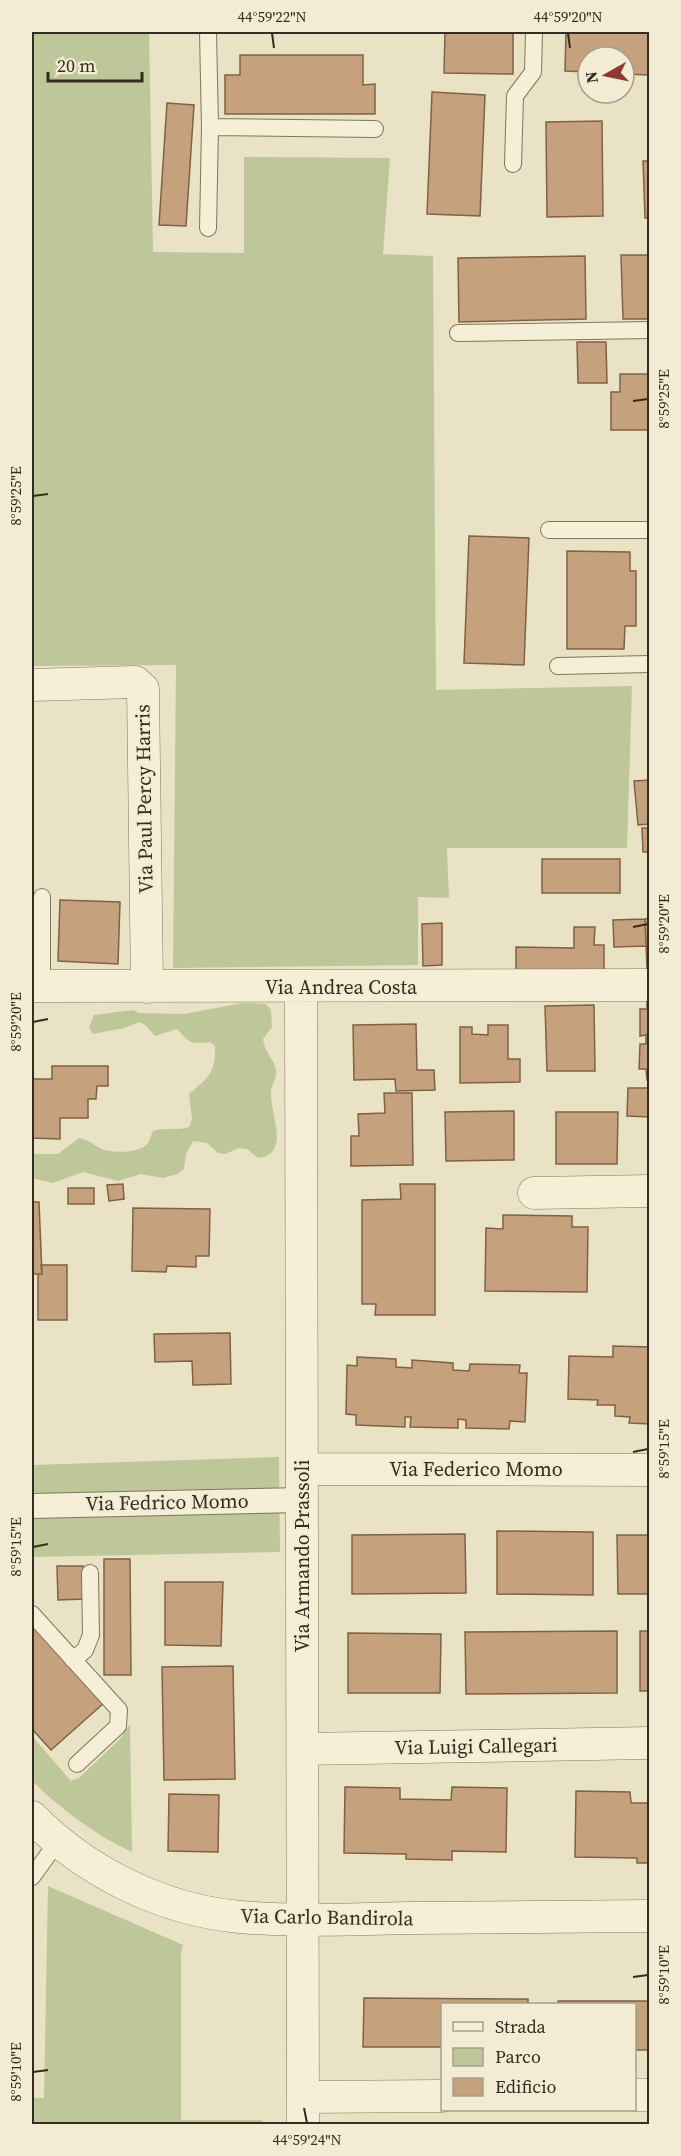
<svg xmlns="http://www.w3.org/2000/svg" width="681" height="2156" viewBox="0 0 681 2156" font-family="'Source Serif 4',serif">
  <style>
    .green { fill: #bec79a }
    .building { fill: #c5a17e; stroke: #806145; stroke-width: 1.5 }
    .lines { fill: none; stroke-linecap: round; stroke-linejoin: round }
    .service-casing { stroke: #83745d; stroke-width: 18 }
    .pedestrian-casing { stroke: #83745d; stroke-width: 26 }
    .minor-casing { stroke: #83745d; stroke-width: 33 }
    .service { stroke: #f6efd7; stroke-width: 16 }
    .pedestrian { stroke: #f6efd7; stroke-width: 24 }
    .minor { stroke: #f6efd7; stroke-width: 32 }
    .ticks { fill: none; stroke: #352b1f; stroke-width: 2 }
    .labels { text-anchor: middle; stroke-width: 4.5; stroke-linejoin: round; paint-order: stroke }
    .street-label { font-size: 20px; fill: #352b1f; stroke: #f2ecd4 }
    .neatline { fill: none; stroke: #352b1f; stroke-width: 2 }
    .ticks-label { font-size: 15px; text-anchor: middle; fill: #352b1f }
  </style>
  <rect width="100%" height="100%" fill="#eae2c5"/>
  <!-- green -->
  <path class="green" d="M32,32H149L153,252L244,253V157L390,158L383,254L433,256L436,690L632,686L627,848H447L449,898L418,897V965L173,968L176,665L32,666Z
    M243,1003L266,1004L271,1010L272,1027L263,1039C264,1051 273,1058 276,1069C278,1077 272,1083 271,1091C269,1112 292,1155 258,1158L247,1149L239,1148L225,1154L218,1153L207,1143L193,1141L186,1154L184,1169L178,1174L163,1178L141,1174L118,1181L83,1172L53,1183L32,1178V1154H58L79,1138C89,1139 95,1147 105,1150C114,1153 140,1153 147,1144C150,1141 151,1135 153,1131C165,1127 177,1131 189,1127L192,1119L189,1094C208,1078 216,1073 215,1046L210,1042C191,1044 190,1044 177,1029L155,1036L145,1025L139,1022L124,1028L93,1034L89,1027L94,1015L133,1010L139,1013L184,1014Z
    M279,1457L280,1552L32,1557V1465Z
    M130,1724L132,1852C94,1834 62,1810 32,1781V1736L71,1781L79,1778L120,1739Z
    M48,1886L183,1945L181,1954V2120H262V2124H32V2098H44Z"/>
  <!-- building -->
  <path class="building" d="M445,32H513V74L444,73Z
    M566,32H650V75L624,74V57H588V72L565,71Z
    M240,55H363V85L375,84V114H225V75H240Z
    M432,92L485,95L480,216L427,214Z
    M167,103L194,105L186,226L159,225Z
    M602,121L603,216L547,217L546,122Z
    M643,161H650V218H645Z
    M621,255H650V319H623Z
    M585,256L586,319L459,322L458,258Z
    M577,342H606L607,383H578Z
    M620,374H650V430H611V392H620Z
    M469,536L529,538L524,665L464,663Z
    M567,551L630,552V571H636V626H625L624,649H567Z
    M650,780V824L638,825L634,781Z
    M642,828H650V852H643Z
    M542,859H620V893H542Z
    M60,900L120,902L118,964L58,961Z
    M650,918V969H647L645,919Z
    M645,919L646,946L614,947L613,920Z
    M442,923V965L423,966L422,924Z
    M574,927H595L594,945H604V973L516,971V947L574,948Z
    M647,1000H650V1080H647L646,1069H639L640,1044H646V1035L640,1036V1009H647Z
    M594,1005L595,1071H547L545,1006Z
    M416,1024L417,1070H434L435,1090L396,1091L395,1079L354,1080L353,1025Z
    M488,1025H508V1059H520V1082L460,1083V1027H472V1034L488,1035Z
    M52,1066H108V1086H97L96,1099H88V1118H60V1139L32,1138V1079H52Z
    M628,1088H650V1117L627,1116Z
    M384,1093H412L413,1165L351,1166V1136H359L358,1114L385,1113Z
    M514,1111V1160L446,1161L445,1112Z
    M556,1112H618L617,1164H556Z
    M123,1184L124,1199L109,1201L107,1185Z
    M400,1184H435V1315H375L376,1304H362V1200L401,1199Z
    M68,1188H94V1204H68Z
    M32,1202H39L42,1274H32Z
    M133,1208L210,1209L209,1256H196V1267L167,1266L166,1272L132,1271Z
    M503,1215L572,1216V1227H588L587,1292L485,1291L486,1228L503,1229Z
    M41,1265H67V1320H38V1274H42Z
    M230,1333L231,1384L193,1385L192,1361L155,1362L154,1334Z
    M613,1346L650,1347V1424L629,1423L630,1417L615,1416V1405H597L598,1400L568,1399L569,1356L613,1357Z
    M357,1357L396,1359V1367L412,1368V1360L453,1363V1370L469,1371L470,1364L520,1365L519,1373H527L525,1422L510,1421L509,1429L466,1428V1420L458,1419V1428L410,1427L411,1417H405V1427L356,1425V1415L346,1414L347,1365L357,1366Z
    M497,1531L593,1532V1595L497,1594Z
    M465,1534L466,1593L352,1594V1535Z
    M617,1535H650V1594H618Z
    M104,1559H130L131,1675H104Z
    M57,1566H83L85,1599L58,1600Z
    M165,1582H223L221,1646L165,1645Z
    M32,1621L104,1703L51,1750L32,1729Z
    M617,1631V1693L466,1694L465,1632Z
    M640,1631H650V1691H640Z
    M348,1633L441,1634L440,1693H348Z
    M233,1666L235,1779L164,1780L162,1667Z
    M345,1787L400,1788V1799L451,1800L452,1787L507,1788L506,1852L452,1851V1860L406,1859V1854L344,1853Z
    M576,1791L630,1792L631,1803H650V1863H637V1858L575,1857Z
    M169,1794L219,1795L218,1852L168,1851Z
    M364,1998L528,1999V2004H442V2047H363Z
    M558,2001H650V2050H634V2004H558Z"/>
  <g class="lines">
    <defs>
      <path id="service" d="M210,127L375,129
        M513,164L515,96L533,72L534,32
        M208,228L210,127L208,32
        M458,333L650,330
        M549,530H650
        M558,666L650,664
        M42,897V986
        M32,1614L119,1710L118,1726L77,1764
        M73,1660L85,1650L91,1635L90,1573
        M32,1877L58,1841"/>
      <path id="pedestrian" d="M32,1506L302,1500"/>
      <path id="minor" d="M32,685L135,682L143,689L147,987
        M32,986L650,985
        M301,987L303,2124
        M534,1193L650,1191
        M302,1469L650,1470
        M303,1749L650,1743
        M32,1817C86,1872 162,1910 240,1917C297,1922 356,1919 413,1918C492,1918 571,1917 650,1916
        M634,2095H650
        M303,2097L442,2096"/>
    </defs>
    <!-- service casing -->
    <use href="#service" class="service-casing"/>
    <!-- pedestrian casing -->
    <use href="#pedestrian" class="pedestrian-casing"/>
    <!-- minor casing -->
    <use href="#minor" class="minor-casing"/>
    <!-- service -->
    <use href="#service" class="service"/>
    <!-- pedestrian -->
    <use href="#pedestrian" class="pedestrian"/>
    <!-- minor -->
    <use href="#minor" class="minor"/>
  </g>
  <!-- ticks -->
  <path class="ticks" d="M272,33L274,48M568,33L570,48M633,401L648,399M33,496L48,494M633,927L648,924M33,1022L48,1019M633,1452L648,1449M33,1547L48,1544M633,1977L648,1975M33,2072L48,2070M304,2108L307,2123"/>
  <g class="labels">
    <!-- street labels -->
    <g class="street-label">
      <text transform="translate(144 799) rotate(-91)" y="7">Via Paul Percy Harris</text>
      <text x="341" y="994">Via Andrea Costa</text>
      <text x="476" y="1476">Via Federico Momo</text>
      <text transform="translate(167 1502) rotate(-1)" y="7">Via Fedrico Momo</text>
      <text transform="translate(302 1556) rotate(-90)" y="7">Via Armando Prassoli</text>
      <text transform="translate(476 1746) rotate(-1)" y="7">Via Luigi Callegari</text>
      <text transform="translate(327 1917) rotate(1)" y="7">Via Carlo Bandirola</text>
    </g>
  </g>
  <!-- border -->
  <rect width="681" height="2156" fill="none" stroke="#f2ecd4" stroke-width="66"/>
  <!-- legend -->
  <rect x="441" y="2003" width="195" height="108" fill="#f2ecd4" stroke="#a69f8c" stroke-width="1.5"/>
  <rect x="453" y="2022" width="30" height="9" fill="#f6efd7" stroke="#a69f8c" stroke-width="1.5"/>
  <text x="495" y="2033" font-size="18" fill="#352b1f">Strada</text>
  <rect x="453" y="2048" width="30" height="18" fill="#bec79a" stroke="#a69f8c" stroke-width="1.5"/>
  <text x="495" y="2063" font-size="18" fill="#352b1f">Parco</text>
  <rect x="453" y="2078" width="30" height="18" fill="#c5a17e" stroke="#a69f8c" stroke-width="1.5"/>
  <text x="495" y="2093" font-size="18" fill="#352b1f">Edificio</text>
  <!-- north arrow -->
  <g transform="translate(606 75) rotate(261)"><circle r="28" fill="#f2ecd4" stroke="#a69f8c" stroke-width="1.5"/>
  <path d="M0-4.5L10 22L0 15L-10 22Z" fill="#8d3832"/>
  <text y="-9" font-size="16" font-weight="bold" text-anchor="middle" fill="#352b1f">N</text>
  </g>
  <!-- scale -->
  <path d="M48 72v9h94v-9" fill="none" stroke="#352b1f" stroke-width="3"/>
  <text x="57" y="72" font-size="18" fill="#352b1f" stroke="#f2ecd4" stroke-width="4.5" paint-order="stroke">20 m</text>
  <rect x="33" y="33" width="615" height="2090" class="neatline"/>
  <g class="ticks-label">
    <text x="272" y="22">44°59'22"N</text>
    <text x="568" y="22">44°59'20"N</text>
    <text transform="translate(664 399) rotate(-90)" y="5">8°59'25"E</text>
    <text transform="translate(16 496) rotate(-90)" y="5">8°59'25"E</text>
    <text transform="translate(664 924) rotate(-90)" y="5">8°59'20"E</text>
    <text transform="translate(16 1022) rotate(-90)" y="5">8°59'20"E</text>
    <text transform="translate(664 1449) rotate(-90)" y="5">8°59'15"E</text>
    <text transform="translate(16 1547) rotate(-90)" y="5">8°59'15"E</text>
    <text transform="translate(664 1975) rotate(-90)" y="5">8°59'10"E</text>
    <text transform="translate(16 2072) rotate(-90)" y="5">8°59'10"E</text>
    <text x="307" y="2145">44°59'24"N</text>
  </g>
</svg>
